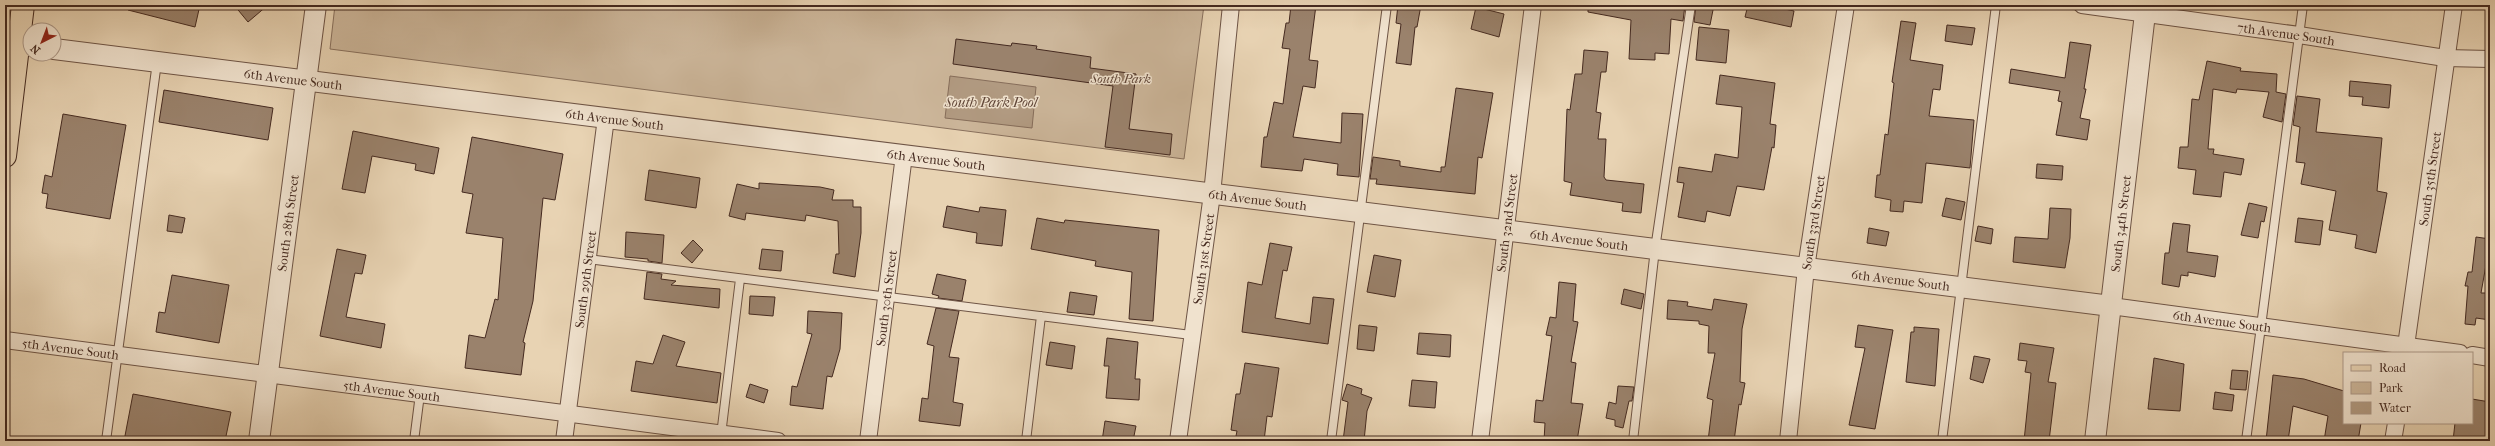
<svg xmlns="http://www.w3.org/2000/svg" width="2495" height="446" viewBox="0 0 2495 446" font-family="'IM FELL French Canon',serif">
  <style>
    .green { fill: #ccb69a; stroke: #88705d }
    .water { fill: #b19a81; stroke: #866d5a }
    .building { fill: #9a826c; stroke: #452a20 }
    .lines { fill: none; stroke-linecap: round; stroke-linejoin: round }
    .service-casing { stroke: #6e5445; stroke-width: 10 }
    .minor-casing { stroke: #6e5445; stroke-width: 18 }
    .tertiary-casing { stroke: #6e5445; stroke-width: 22 }
    .primary-casing { stroke: #452a20; stroke-width: 24 }
    .service { stroke: #f0e2ce; stroke-width: 8 }
    .minor { stroke: #f0e2ce; stroke-width: 16 }
    .tertiary { stroke: #f0e2ce; stroke-width: 20 }
    .primary { stroke: #e8d3b3; stroke-width: 22 }
    .labels { text-anchor: middle; stroke-width: 3; stroke-linejoin: round; paint-order: stroke }
    .street-label { font-size: 13px; fill: #452a20; stroke: #f0e2ce }
    .park-label { font-size: 13px; font-style: italic; fill: #604638; stroke: #f0e2ce }
    .water-label { font-size: 14px; font-style: italic; fill: #604638; stroke: #f0e2ce }
  </style>
  <rect width="100%" height="100%" fill="#e8d3b3"/>
  <filter id="stains"><feTurbulence type="fractalNoise" baseFrequency=".005" numOctaves="4"/><feColorMatrix values="0 0 0 0 .2 0 0 0 0 .09 0 0 0 0 .02 0 0 0 .5 -.17"/></filter>
  <radialGradient id="worn" r=".72"><stop offset=".6" stop-color="#630" stop-opacity="0"/><stop offset="1" stop-color="#630" stop-opacity=".3"/></radialGradient>
  <!-- green -->
  <path class="green" d="M335,5H1204L1184,159L330,49Z"/>
  <!-- water -->
  <path class="water" d="M950,76L1036,87L1032,128L945,118Z"/>
  <!-- building -->
  <path class="building" d="M129,5H200L195,27L128,10Z
    M234,5H268L248,22Z
    M1291,5H1316L1309,60L1318,61L1315,88L1303,86L1293,137L1341,143L1342,113L1363,114L1359,177L1337,175L1338,164L1304,159L1302,171L1261,167L1264,137H1267L1274,102L1283,104L1290,49L1282,48L1286,23H1289Z
    M1398,5H1421L1417,27H1415L1411,65L1396,63L1401,24L1396,23Z
    M1588,5H1685L1683,21L1671,19L1669,54L1655,53V60L1629,59L1631,20L1588,12Z
    M1696,5H1714L1710,25L1694,22Z
    M1748,5H1767L1794,11L1791,27L1745,17Z
    M1476,7L1504,14L1499,37L1471,29Z
    M1901,21L1916,23L1910,60L1943,65L1940,90L1933,89L1929,116L1974,120L1970,168L1926,163L1922,203L1904,201L1903,212L1890,211L1891,200L1875,197L1877,175H1880L1885,134L1888,135L1894,83L1892,82Z
    M1947,25L1975,28L1972,45L1945,41Z
    M1699,27L1729,30L1726,63L1696,60Z
    M956,39L1011,46L1012,43L1037,46L1036,49L1091,57L1090,68L1136,74L1129,129L1172,134L1170,155L1105,147L1113,86L953,64Z
    M2070,42L2091,45L2084,89H2086L2080,118L2090,120L2087,140L2056,135L2062,102L2058,101L2060,91L2009,83L2011,69L2065,78Z
    M1584,50L1608,52L1606,72H1601L1596,112L1601,113L1598,139H1606L1604,177L1606,180L1644,184L1641,213L1622,211L1623,203L1570,195L1572,183L1564,181L1567,109L1570,110L1575,74H1582Z
    M2207,61L2241,68L2240,71L2277,74L2276,92L2286,94L2282,122L2263,117L2269,92L2237,89L2236,93L2213,89L2208,149H2214L2213,154L2244,159L2241,175L2224,172L2221,197L2193,194L2196,170L2178,168L2180,147H2188L2192,99L2199,100Z
    M1720,75L1775,83L1770,124L1776,125L1774,148L1772,147L1764,190L1737,186L1730,216L1707,211L1705,222L1678,217L1684,183L1677,182L1679,167L1712,172L1715,154L1738,158L1742,107L1716,104Z
    M2350,81L2391,85L2389,108L2362,105L2363,97L2349,96Z
    M1456,88L1493,93L1482,158L1478,157L1475,194L1376,184L1377,179H1370L1373,157L1400,161V166L1441,172V167H1445Z
    M164,90L273,108L268,140L159,122Z
    M2297,96L2320,99L2316,132L2382,138L2377,191L2387,193L2376,253L2355,248L2357,235L2329,230L2336,191L2301,184L2305,163L2296,162L2300,127L2293,125Z
    M63,114L126,125L110,219L46,208L48,194L42,193L45,175L52,177Z
    M353,131L439,148L434,174L415,170L416,164L372,156L365,193L342,189Z
    M472,137L563,154L555,200L543,198L533,301L523,342L525,343L521,375L465,368L469,335L485,338L495,299L498,300L503,238L466,233L473,194L462,192Z
    M2037,164L2063,166L2062,180L2036,178Z
    M649,170L700,178L696,208L645,200Z
    M759,183L820,187L834,190L832,200H853V207H861V233L855,277L833,273L836,254H839L838,221L806,215L805,221L746,213L745,220L729,216L737,184L759,189Z
    M1946,198L1965,202L1961,220L1942,216Z
    M2249,203L2267,207L2264,222L2261,221L2258,238L2241,235Z
    M947,206L979,212L980,207L1006,210L1002,246L976,243L977,233L943,227Z
    M2050,208L2071,209L2070,238L2065,268L2013,262L2015,237L2048,239Z
    M169,215L185,218L182,233L167,231Z
    M1037,218L1064,223L1065,220L1159,230L1153,321L1129,319L1132,272L1095,266L1096,261L1031,249Z
    M2298,218L2323,221L2320,245L2295,242Z
    M2173,223L2190,225L2187,252L2218,256L2215,277L2188,272V276L2181,275L2179,287L2162,284L2165,253H2169Z
    M1978,226L1993,229L1991,244L1975,241Z
    M1869,228L1889,232L1886,246L1867,243Z
    M626,232L664,235L662,263L648,261V259L625,257Z
    M2476,237L2490,239V265H2486L2481,293H2490V320L2476,318L2475,325L2465,324L2468,286H2465L2468,272H2472Z
    M693,240L703,250L692,263L681,253Z
    M1270,243L1292,247L1287,271L1283,270L1275,318L1310,324L1313,297L1334,299L1328,344L1242,332L1248,282L1262,285Z
    M337,249L366,255L362,274L355,273L346,317L385,324L381,348L320,336Z
    M762,249L783,251L781,271L759,269Z
    M1374,255L1401,260L1395,297L1367,292Z
    M647,272L662,274L661,279L676,281L671,285L720,289L719,308L644,299Z
    M937,274L966,280L962,301L938,298L939,296L932,294Z
    M172,275L229,285L219,343L156,332L159,312L165,313Z
    M1559,282L1576,284L1573,321L1578,322L1571,362L1576,363L1571,403L1583,404L1577,441H1544L1545,423L1534,422L1536,400L1543,401L1552,336L1546,335L1550,317L1556,318Z
    M1624,289L1644,294L1641,309L1621,304Z
    M1070,292L1097,296L1094,315L1067,312Z
    M750,296L775,297L773,316L749,314Z
    M1714,299L1747,304L1742,329L1740,382L1745,383L1741,405L1739,404L1734,441H1708L1713,400L1707,398L1715,353H1708L1709,326L1699,324V321L1667,319L1668,300L1688,302L1687,306L1712,310Z
    M936,308L959,311L949,357L959,358L953,402L963,404L960,426L919,421L922,398L928,399L934,346L927,344Z
    M808,311L842,313L840,349L832,377L827,376L823,409L790,405L792,386L797,387L812,334L807,333Z
    M1359,325L1377,327L1374,351L1357,349Z
    M1858,325L1893,330L1875,429L1849,425L1865,348L1855,347Z
    M1914,327L1939,329L1935,386L1906,382L1911,332H1914Z
    M1419,333L1451,335L1450,357L1417,354Z
    M663,335L685,342L676,366L721,373L717,403L631,391L636,361L653,364Z
    M1107,338L1138,342L1135,379H1140L1139,400L1106,398L1109,366H1104Z
    M1050,342L1075,346L1072,369L1046,365Z
    M2020,343L2054,348L2048,382L2056,383L2049,441H2024L2031,373L2025,372L2027,361L2018,360Z
    M1974,356L1990,359L1983,383L1970,379Z
    M2154,358L2184,364L2180,411L2148,409Z
    M1245,363L1279,368L1272,417L1267,416L1264,441H1235L1237,431L1231,430L1236,394H1240Z
    M2232,370L2248,371L2246,390L2230,389Z
    M2273,375L2304,379L2344,391V423H2361L2358,441H2324L2328,416L2293,406L2288,441H2266Z
    M1412,380L1437,382L1435,408L1409,406Z
    M750,384L768,390L764,403L746,397Z
    M1347,384L1362,389L1361,394L1372,398L1367,411L1364,441H1343L1348,402L1342,400Z
    M1618,386L1634,387L1632,401H1629L1623,428L1615,426V420L1606,418L1609,402L1616,404Z
    M2215,392L2234,395L2232,411L2213,409Z
    M133,394L231,412L225,441H124Z
    M2472,399L2490,402V441H2453L2455,423H2472Z
    M1105,421L1136,426L1133,441H1102Z"/>
  <g class="lines">
    <defs>
      <path id="service" d="M588,259L1191,335
        M721,435L740,279
        M106,441L157,62
        M414,441L420,394
        M1026,441L1041,316
        M1331,441L1387,5
        M1633,441L1655,249L1691,5
        M1942,441L1996,5
        M2246,441L2303,5"/>
      <g id="minor">
        <path id="s1" d="M2082,5L2299,35L2445,58L2490,59"/>
        <path id="s2" d="M2111,306L2460,353"/>
        <path id="s3" d="M5,340L778,441"/>
        <path id="s4" d="M2405,353L2454,5"/>
        <path d="M2472,355L2490,358"/>
        <path id="s5" d="M564,441L606,118"/>
        <path id="s6" d="M868,441L904,155"/>
        <path id="s7" d="M1178,441L1212,194L1231,5"/>
        <path id="s8" d="M1480,441L1533,5"/>
        <path id="s9" d="M1788,441L1806,268L1846,5"/>
        <path d="M2393,441L2396,423"/>
      </g>
      <g id="tertiary">
        <path d="M5,43L30,46"/>
        <path id="s10" d="M54,49L2111,306"/>
        <path id="s11" d="M259,441L316,5"/>
        <path id="s12" d="M2095,441L2146,5"/>
      </g>
      <path id="primary" d="M5,156L23,5"/>
    </defs>
    <!-- service casing -->
    <use href="#service" class="service-casing"/>
    <!-- minor casing -->
    <use href="#minor" class="minor-casing"/>
    <!-- tertiary casing -->
    <use href="#tertiary" class="tertiary-casing"/>
    <!-- primary casing -->
    <use href="#primary" class="primary-casing"/>
    <!-- service -->
    <use href="#service" class="service"/>
    <!-- minor -->
    <use href="#minor" class="minor"/>
    <!-- tertiary -->
    <use href="#tertiary" class="tertiary"/>
    <!-- primary -->
    <use href="#primary" class="primary"/>
  </g>
  <g class="labels">
    <!-- street labels -->
    <g class="street-label">
      <text dy="5" stroke="none"><textPath href="#s1" startOffset="206">7th Avenue South</textPath></text>
      <text dy="5" stroke="none"><textPath href="#s10" startOffset="241">6th Avenue South</textPath></text>
      <text dy="5" stroke="none"><textPath href="#s10" startOffset="565">6th Avenue South</textPath></text>
      <text dy="5" stroke="none"><textPath href="#s10" startOffset="889">6th Avenue South</textPath></text>
      <text dy="5" stroke="none"><textPath href="#s4" startOffset="176">South 35th Street</textPath></text>
      <text dy="5" stroke="none"><textPath href="#s10" startOffset="1213">6th Avenue South</textPath></text>
      <text dy="5" stroke="none"><textPath href="#s11" startOffset="220">South 28th Street</textPath></text>
      <text dy="5" stroke="none"><textPath href="#s8" startOffset="220">South 32nd Street</textPath></text>
      <text dy="5" stroke="none"><textPath href="#s9" startOffset="220">South 33rd Street</textPath></text>
      <text dy="5" stroke="none"><textPath href="#s12" startOffset="219">South 34th Street</textPath></text>
      <text dy="5" stroke="none"><textPath href="#s10" startOffset="1537">6th Avenue South</textPath></text>
      <text dy="5" stroke="none"><textPath href="#s7" startOffset="184">South 31st Street</textPath></text>
      <text dy="5" stroke="none"><textPath href="#s5" startOffset="163">South 29th Street</textPath></text>
      <text dy="5" stroke="none"><textPath href="#s10" startOffset="1861">6th Avenue South</textPath></text>
      <text dy="5" stroke="none"><textPath href="#s6" startOffset="144">South 30th Street</textPath></text>
      <text dy="5" stroke="none"><textPath href="#s2" startOffset="112">6th Avenue South</textPath></text>
      <text dy="5" stroke="none"><textPath href="#s3" startOffset="66">5th Avenue South</textPath></text>
      <text dy="5" stroke="none"><textPath href="#s3" startOffset="390">5th Avenue South</textPath></text>
    </g>
    <!-- park labels -->
    <g class="park-label">
      <text x="1121" y="83">South Park</text>
    </g>
    <!-- water labels -->
    <g class="water-label">
      <text x="991" y="107">South Park Pool</text>
    </g>
  </g>
  <!-- margin -->
  <rect width="2495" height="446" fill="none" stroke="#e8d3b3" stroke-width="20"/>
  <rect x="6" y="6" width="2483" height="434" fill="none" stroke="#452a20" stroke-width="2"/>
  <rect x="10" y="10" width="2475" height="426" fill="none" stroke="#452a20"/>
  <!-- legend -->
  <rect x="2343" y="352" width="130" height="72" fill="#f0e2ce" stroke="#ac9888"/>
  <rect x="2351" y="365" width="20" height="6" fill="#e8d3b3" stroke="#ac9888"/>
  <text x="2379" y="372" font-size="12" fill="#452a20">Road</text>
  <rect x="2351" y="382" width="20" height="12" fill="#ccb69a" stroke="#ac9888"/>
  <text x="2379" y="392" font-size="12" fill="#452a20">Park</text>
  <rect x="2351" y="402" width="20" height="12" fill="#b19a81" stroke="#ac9888"/>
  <text x="2379" y="412" font-size="12" fill="#452a20">Water</text>
  <!-- north arrow -->
  <g transform="translate(42 42) rotate(222)"><circle r="19" fill="#f0e2ce" stroke="#ac9888"/>
  <path d="M0-3L7 15L0 10L-7 15Z" fill="#8f2418"/>
  <text y="-6" font-size="11" font-weight="bold" text-anchor="middle" fill="#452a20">N</text>
  </g>
  <rect width="100%" height="100%" filter="url(#stains)"/>
  <rect width="100%" height="100%" fill="url(#worn)"/>
</svg>
